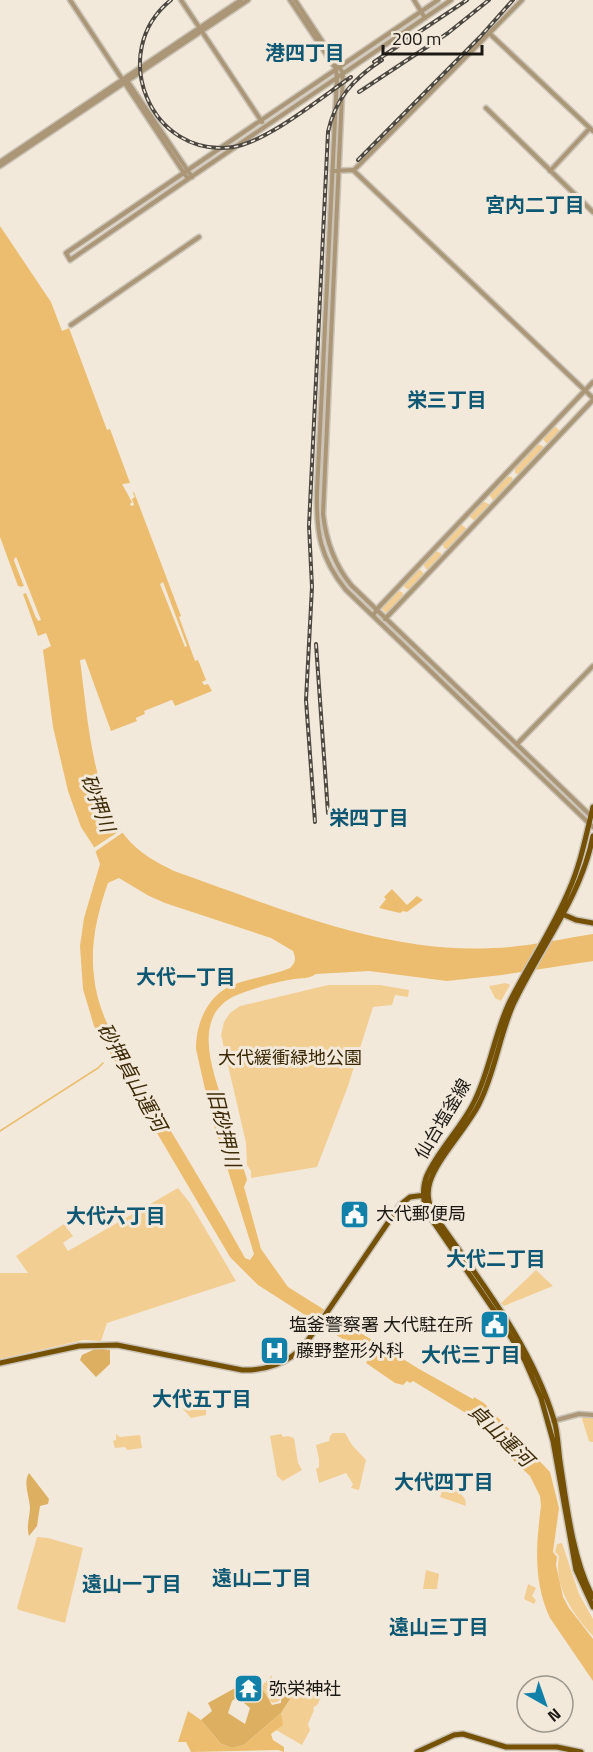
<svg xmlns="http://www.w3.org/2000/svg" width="593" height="1752" viewBox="0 0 593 1752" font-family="'Titillium Web','Noto Sans JP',sans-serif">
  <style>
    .green { fill: #f3ce93 }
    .forest { fill: #ddaf61; fill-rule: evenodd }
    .water { fill: #ecbd6f; fill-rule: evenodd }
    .pier { fill: #f2e9db }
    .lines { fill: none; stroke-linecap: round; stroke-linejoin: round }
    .stream { stroke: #ecbd6f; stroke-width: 1.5 }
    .tertiary-casing { stroke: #cbc4b7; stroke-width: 7 }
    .primary-casing { stroke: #cbc4b7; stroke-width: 8 }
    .tertiary { stroke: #ab9777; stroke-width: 4 }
    .primary { stroke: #745104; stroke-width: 5 }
    .rail-casing { stroke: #4c4841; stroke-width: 4 }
    .rail { stroke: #f2e9db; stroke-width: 1.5; stroke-dasharray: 4.5; stroke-linecap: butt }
    .labels { text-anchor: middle; stroke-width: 6; stroke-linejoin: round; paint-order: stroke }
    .park-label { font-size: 18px; fill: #3a2804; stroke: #f2e9db }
    .street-label { font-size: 18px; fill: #1c1914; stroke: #f2e9db }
    .poi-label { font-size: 18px; fill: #1c1914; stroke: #f2e9db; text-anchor: start }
    .neighbourhood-label { font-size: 20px; font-weight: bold; fill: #0f5874; stroke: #f2e9db }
    .water-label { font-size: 20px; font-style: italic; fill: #3c2906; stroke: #f2e9db }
  </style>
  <rect width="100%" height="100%" fill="#f2e9db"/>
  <!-- green -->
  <path class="green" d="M554,425L561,432L550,443H546L543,439L544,435Z
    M537,444L543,446V452L520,475L515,473V465Z
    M506,476L512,477L513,482L498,499L493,500L489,495L490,491Z
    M482,501L489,504L488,509L476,522L468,515Z
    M460,523L468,530L450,549H445L442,544L444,541Z
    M435,551L441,553V558L431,569H426L423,564Z
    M419,569L423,572V577L412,589H407L404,587L405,581Z
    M400,591L403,593L402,600L388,615L381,608L395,592Z
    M419,653L447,679L458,693L418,656Z
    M467,699L511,742V743H509L465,701Z
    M506,983L510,985L501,1001L495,998L489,986Z
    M328,985H380L409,990L408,997L395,995L392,1005L373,1007L348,1086L317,1167L251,1178V1171L247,1165L246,1143L221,1035L224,1022L230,1013L240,1006Z
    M178,1188L190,1203L236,1281L107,1323L101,1341L84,1340L0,1359V1273H28L16,1256L64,1224L73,1236L63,1243L68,1251Z
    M536,1270L553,1286L504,1306L501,1303Z
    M201,1395L204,1396L206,1404L211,1403L212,1408L206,1409V1415L191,1418L183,1409Z
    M584,1416L593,1417V1442H591L589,1441L582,1419Z
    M333,1433H345L352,1445L366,1460L359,1490L351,1488L353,1484L346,1473L319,1483L316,1469L319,1467V1459L316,1445L329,1441L330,1436Z
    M116,1434L120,1437L140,1435L142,1448L127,1450L125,1447L115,1448L113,1441L116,1440Z
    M281,1434L283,1437L288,1436L294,1438L298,1463L302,1470L283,1481L277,1476L270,1436Z
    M447,1478L465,1499L466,1506L440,1497Z
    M37,1537L48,1538L83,1548L65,1623L19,1610L17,1608Z
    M562,1543L579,1594L593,1619V1636C574,1615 553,1587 559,1556L555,1552L557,1544Z
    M426,1570L439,1574L437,1589H423Z
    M528,1584L536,1588L532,1596L536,1600L534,1604L524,1599Z
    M272,1675L271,1682L285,1688L279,1701L273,1703L268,1700L261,1687Z
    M297,1679L325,1687L318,1704L313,1708L314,1710L308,1724L310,1730L302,1745L276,1730L282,1725L281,1713L290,1699L288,1691L292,1690Z"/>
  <!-- forest -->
  <path class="forest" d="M97,1348L110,1350V1364L96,1377L80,1360L82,1355Z
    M29,1473L49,1499L48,1504L40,1506L37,1526L29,1536C26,1525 30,1517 30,1507C29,1495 23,1483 29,1473Z
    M255,1677L272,1705L281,1703L282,1692L288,1691L290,1699L281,1713L244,1745L232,1748L221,1744L201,1720L212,1711L208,1703ZM237,1697L250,1708L245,1724L228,1713L232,1701Z"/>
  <!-- water -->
  <path class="water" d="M0,226L51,302L62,331L69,328L107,430L110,429L130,483L122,484L132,502L130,504L131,506L134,505L132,499L135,497L133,493L134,492L181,616L179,617L195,661L198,660L206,680L202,682L204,685L208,684L212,691L175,706L172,700L145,711L146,714L136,718L137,721L111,731L85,659L80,660C87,711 92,797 126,837C139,853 156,862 174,871C277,907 383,954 493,948C527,947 560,939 593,934V961L502,975L447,981L369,971L316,974C309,979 302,978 294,979C280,981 250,989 237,995C189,1015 214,1074 225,1109C233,1133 240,1156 247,1180L244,1187L261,1249L288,1287L419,1369L473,1399L474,1397L484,1403L550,1472L559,1508L553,1552L557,1557L556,1565L563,1597L569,1608L593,1639V1681L550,1618C533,1581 536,1545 541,1506L540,1496L530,1476L497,1445L474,1418L413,1381L410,1383L407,1381L403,1385L395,1383L366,1363L370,1357L365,1354L363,1356L350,1348L352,1345L258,1285L230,1257L94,1026L83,989L80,946L84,918L100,864L94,847L81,827L68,791L53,727L43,650L51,646L46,633L38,636L23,594L26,592L36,618L40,619L16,557L14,560L24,586L21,587L18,586L0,537ZM119,878L149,896L165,903L271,938L293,951C296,959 296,962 290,968C273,975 253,978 235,984C208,994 196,1022 196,1049L211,1116L254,1254L250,1260L245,1258C217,1207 187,1158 157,1108C132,1068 99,1025 94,977C90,945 97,914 108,883Z
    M392,889L407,905L417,896L423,900L407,912L403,911L400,913L379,908L386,899L384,897Z
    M188,1711L201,1720L221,1744L232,1748L244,1745L281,1713L283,1725L271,1734L273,1740L284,1747V1752L278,1750L191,1752L186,1742H178Z"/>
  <!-- pier -->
  <path class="pier" d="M16,557L41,620L38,621L26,593L23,594V597L21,592L25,589L20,590L18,586L21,587L24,586L14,560Z
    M163,582L187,646L185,647L160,584Z
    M172,700L175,706L172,707L170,703L148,712V716L137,721L136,718L145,714L144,711Z
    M124,828L125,831L93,853L92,849Z
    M334,1311L399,1353L474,1397L473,1399L335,1318L331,1314Z"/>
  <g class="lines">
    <!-- stream -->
    <path class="stream" d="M0,1131L98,1068L103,1063"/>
    <defs>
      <path id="tertiary" d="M70,0L188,179L451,0
        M181,0L262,122
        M290,0L336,69L337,78L317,492C316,532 320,558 346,590L593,827
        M295,0L343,73L323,514C326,541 334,564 351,585L590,815
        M414,0L425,18
        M489,33L593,131
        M126,79L192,177
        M486,108L593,212
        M0,162L241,0
        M0,166L248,0
        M354,170L522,0
        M332,171L353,170L593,398
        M550,171L590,128
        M188,179L70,260L66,253L438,0
        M71,325L199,237
        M373,616L377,609L593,382
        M385,619L593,400
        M517,744L593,666
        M553,1421L579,1414L593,1415"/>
      <path id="primary" d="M593,807C586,835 581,863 569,890C553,929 528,965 509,1003C494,1035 490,1070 474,1102C461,1128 439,1149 427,1175C422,1187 423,1198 426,1211L502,1322L525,1361L541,1398L553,1441L576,1570L593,1607
        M593,836C581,898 539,949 513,1005C499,1037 495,1073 479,1104C467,1128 437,1159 430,1182C426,1195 429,1205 435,1216C480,1281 531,1344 554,1420C558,1433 558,1447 560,1461C566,1501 573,1562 593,1597
        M560,913L576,920L593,923
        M0,1363L79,1346L117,1345L242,1370C265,1371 288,1363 304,1346L400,1205L410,1197L426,1195
        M417,1752L454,1735L463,1734L506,1747H557L581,1752"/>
    </defs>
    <!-- tertiary casing -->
    <use href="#tertiary" class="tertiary-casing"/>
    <!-- primary casing -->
    <use href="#primary" class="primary-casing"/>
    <!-- tertiary -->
    <use href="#tertiary" class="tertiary"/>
    <!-- primary -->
    <use href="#primary" class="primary"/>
    <defs>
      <path id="rail" d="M171,0C106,52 151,159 233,147C267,142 322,97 351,77
        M374,62L467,0
        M359,92L448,33L489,0
        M358,160L480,37L513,0
        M316,644L328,813
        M315,822L306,700L312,587L309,526L328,132C335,99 354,78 382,60"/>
    </defs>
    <!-- rail casing -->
    <use href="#rail" class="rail-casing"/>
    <!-- rail -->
    <use href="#rail" class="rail"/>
  </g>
  <!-- icons -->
  <defs>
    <symbol id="civic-square" viewBox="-11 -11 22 22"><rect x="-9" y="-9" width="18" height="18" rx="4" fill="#1281a9" stroke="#f2e9db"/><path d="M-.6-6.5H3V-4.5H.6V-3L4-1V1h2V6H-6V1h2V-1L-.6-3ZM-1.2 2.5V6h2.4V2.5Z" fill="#fff"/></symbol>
    <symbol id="hospital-square" viewBox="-11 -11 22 22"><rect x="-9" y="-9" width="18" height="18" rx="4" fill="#1281a9" stroke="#f2e9db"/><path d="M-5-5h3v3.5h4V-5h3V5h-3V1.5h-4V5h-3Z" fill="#fff"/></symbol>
    <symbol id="temple-square" viewBox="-11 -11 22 22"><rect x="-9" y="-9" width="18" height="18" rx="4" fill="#1281a9" stroke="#f2e9db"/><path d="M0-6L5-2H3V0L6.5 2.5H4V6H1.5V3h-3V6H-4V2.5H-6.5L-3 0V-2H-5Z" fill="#fff"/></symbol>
  </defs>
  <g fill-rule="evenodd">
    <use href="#civic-square" x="338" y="1198" width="33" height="33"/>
    <use href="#civic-square" x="478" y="1308" width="33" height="33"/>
    <use href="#hospital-square" x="258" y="1334" width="33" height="33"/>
    <use href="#temple-square" x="232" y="1672" width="33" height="33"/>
  </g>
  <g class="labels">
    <!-- park labels -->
    <g class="park-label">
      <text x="290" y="1064">大代緩衝緑地公園</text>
    </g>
    <!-- street labels -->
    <g class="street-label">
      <text transform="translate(443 1119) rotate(-59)" y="6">仙台塩釜線</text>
    </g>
    <!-- poi labels -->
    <g class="poi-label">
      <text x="376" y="1220">大代郵便局</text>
      <text x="473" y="1331" text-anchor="end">塩釜警察署 大代駐在所</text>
      <text x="296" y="1357">藤野整形外科</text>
      <text x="269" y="1695">弥栄神社</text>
    </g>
    <!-- neighbourhood labels -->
    <g class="neighbourhood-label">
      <text x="305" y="60">港四丁目</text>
      <text x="535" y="212">宮内二丁目</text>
      <text x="447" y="407">栄三丁目</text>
      <text x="369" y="825">栄四丁目</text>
      <text x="186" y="984">大代一丁目</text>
      <text x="116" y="1223">大代六丁目</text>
      <text x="496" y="1266">大代二丁目</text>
      <text x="471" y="1362">大代三丁目</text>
      <text x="202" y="1406">大代五丁目</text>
      <text x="444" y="1489">大代四丁目</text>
      <text x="262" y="1585">遠山二丁目</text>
      <text x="132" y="1591">遠山一丁目</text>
      <text x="439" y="1634">遠山三丁目</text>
    </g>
    <!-- water labels -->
    <g class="water-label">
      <text transform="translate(98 803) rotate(69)" y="7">砂押川</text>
      <text transform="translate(132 1077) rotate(61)" y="7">砂押貞山運河</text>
      <text transform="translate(224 1128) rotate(76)" y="7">旧砂押川</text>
      <text transform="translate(501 1435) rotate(44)" y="7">貞山運河</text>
    </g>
  </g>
  <!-- north arrow -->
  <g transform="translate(545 1704) rotate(140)"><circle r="28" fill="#f2e9db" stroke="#9c968b" stroke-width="1.5"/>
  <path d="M0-4.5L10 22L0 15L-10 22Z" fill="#1281a9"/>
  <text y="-9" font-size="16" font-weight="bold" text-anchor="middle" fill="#1c1914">N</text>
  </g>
  <!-- scale -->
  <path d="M383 45v9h99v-9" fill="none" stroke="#1c1914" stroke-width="3"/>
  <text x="392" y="45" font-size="18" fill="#1c1914" stroke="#f2e9db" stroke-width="4.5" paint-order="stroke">200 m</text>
</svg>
